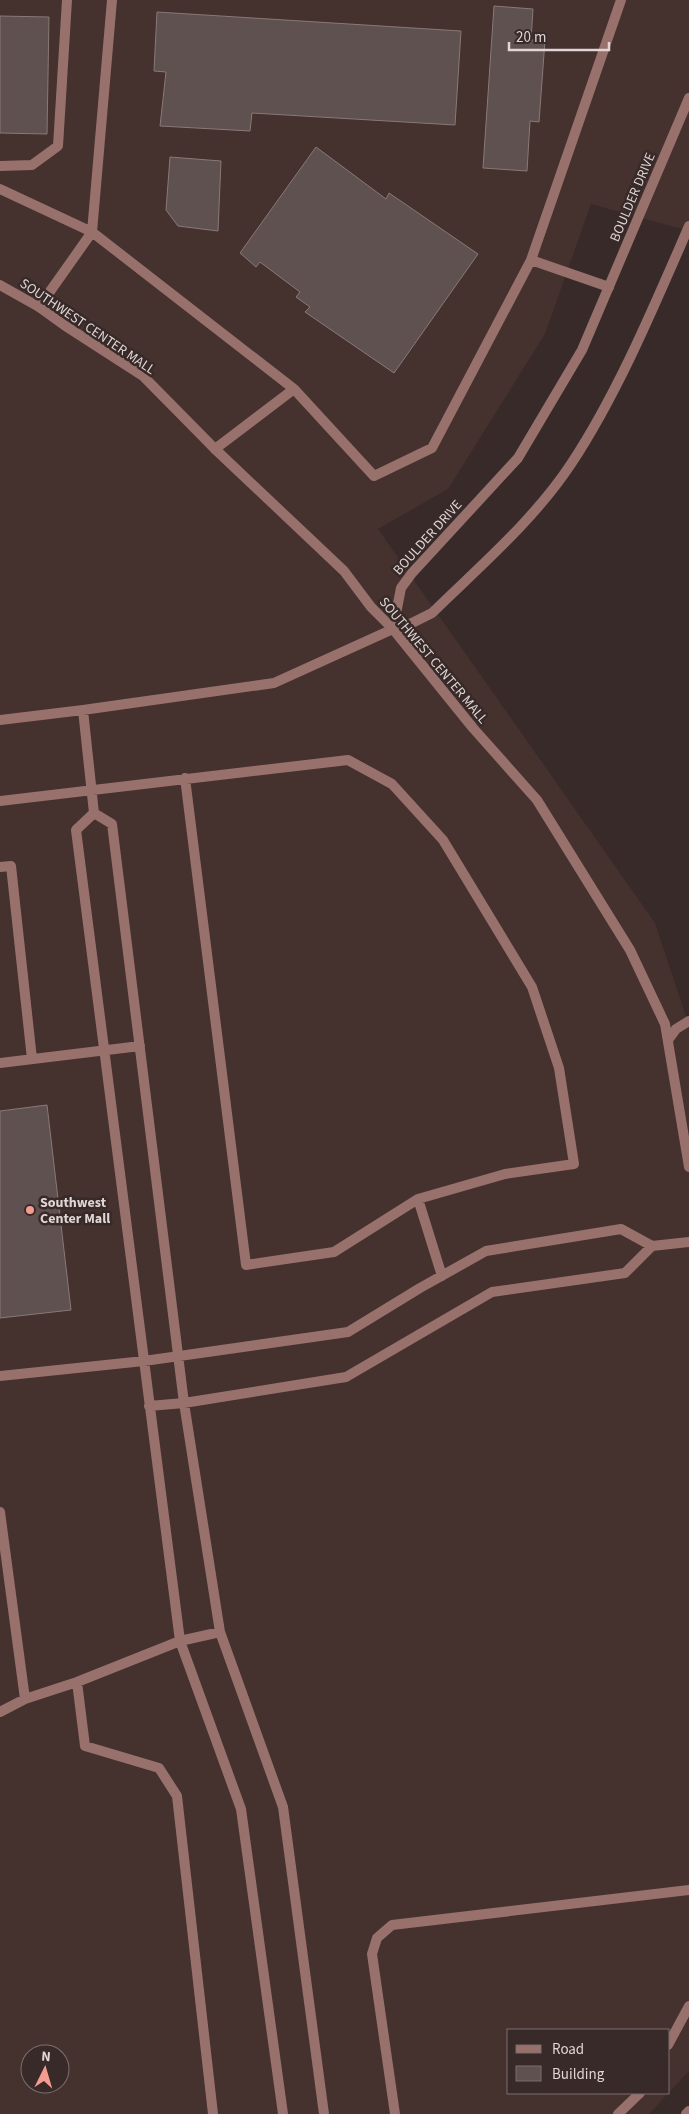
<svg xmlns="http://www.w3.org/2000/svg" width="689" height="2114" viewBox="0 0 689 2114" font-family="'Source Sans 3',sans-serif">
  <style>
    .built { fill: #45312e; fill-rule: evenodd }
    .building { fill: #5f514f; stroke: #897977 }
    .lines { fill: none; stroke-linecap: round; stroke-linejoin: round }
    .lane { stroke: #98716c; stroke-width: 10 }
    .street { stroke: #98716c; stroke-width: 10 }
    .poi-dot { fill: #f59c92; stroke: #372a28; stroke-width: 2 }
    .labels { text-anchor: middle; stroke-width: 5; stroke-linejoin: round; paint-order: stroke }
    .street-label { font-size: 14px; fill: #dfd6d5; stroke: #372a28 }
    .poi-label { font-size: 14px; font-weight: bold; fill: #dfd6d5; stroke: #372a28; text-anchor: start }
  </style>
  <rect width="100%" height="100%" fill="#372a28"/>
  <!-- built -->
  <path class="built" d="M0,0H689V231L591,204L545,334L448,489L378,529L655,923L689,1025V2071L649,2114H0ZM508,2030H668V2093H508ZM30,2054H60V2084H30Z"/>
  <!-- building -->
  <path class="building" d="M494,6L533,9L531,40H545L539,122L530,121L527,171L483,168Z
    M157,12L461,31L455,125L252,113L250,131L160,126L166,72L154,71Z
    M0,16L49,17L47,134L0,133Z
    M316,147L386,199L389,193L478,254L394,373L305,312L310,307L296,297L300,292L260,262L256,267L240,253Z
    M170,157L221,161L218,231L178,226L166,210Z
    M47,1105L71,1310L0,1318V1111Z"/>
  <g class="lines">
    <!-- lane -->
    <path class="lane" d="M0,166L32,165L58,146L67,0
      M0,189L92,232L294,389
      M609,287L531,260L621,0
      M39,307L92,232L112,0
      M215,449L294,389L374,476L432,448L531,260
      M83,710L94,813
      M0,720L83,710L274,683L393,629
      M0,801L348,760L392,784L443,840L532,987L559,1068L574,1164L505,1174L418,1199L334,1252L246,1265L185,778
      M94,813L112,824L184,1403L220,1632L283,1807L324,2114
      M94,813L76,830L180,1641L241,1809L283,2114
      M0,867L11,866L32,1059
      M668,1040L676,1029L689,1021
      M0,1063L140,1046
      M418,1199L442,1276
      M0,1376L144,1361L348,1332L420,1288L486,1251L621,1229L652,1246L689,1242
      M149,1406L184,1403L346,1377L492,1292L625,1273L652,1246
      M0,1512L25,1699
      M77,1682L85,1746L159,1768L177,1796L213,2114
      M0,1712L25,1699L77,1682L180,1641L220,1632
      M395,2114L372,1954L377,1938L392,1925L689,1890
      M686,2114L689,2111"/>
    <!-- street -->
    <path class="street" d="M689,98L582,350L518,458L412,573L401,588L393,629L412,623L432,613C480,566 534,520 571,464C618,393 655,304 689,226
      M0,285L39,307L64,325L143,376L215,449L344,571L371,607L393,629L473,728L537,800L630,950L665,1024L689,1167
      M668,2045L689,2006
      M618,2114L640,2093"/>
  </g>
  <!-- markers -->
  <circle class="poi-dot" cx="30" cy="1210" r="5"/>
  <g class="labels">
    <!-- street labels -->
    <g class="street-label">
      <text transform="translate(632 197) rotate(-67)" y="5">BOULDER DRIVE</text>
      <text transform="translate(88 326) rotate(34)" y="5">SOUTHWEST CENTER MALL</text>
      <text transform="translate(427 537) rotate(-48)" y="5">BOULDER DRIVE</text>
      <text transform="translate(434 660) rotate(50)" y="5">SOUTHWEST CENTER MALL</text>
    </g>
    <!-- poi labels -->
    <g class="poi-label">
      <text x="40" y="1207">Southwest<tspan x="40" dy="16">Center Mall</tspan></text>
    </g>
  </g>
  <!-- legend -->
  <rect x="507" y="2029" width="162" height="65" fill="#372a28" stroke="#7a6f6d"/>
  <rect x="516" y="2045" width="25" height="8" fill="#98716c" stroke="#7a6f6d"/>
  <text x="552" y="2054" font-size="15" fill="#dfd6d5">Road</text>
  <rect x="516" y="2066" width="25" height="15" fill="#5f514f" stroke="#7a6f6d"/>
  <text x="552" y="2079" font-size="15" fill="#dfd6d5">Building</text>
  <!-- north arrow -->
  <g transform="translate(45 2069) rotate(5)"><circle r="24" fill="#372a28" stroke="#7a6f6d"/>
  <path d="M0-4L9 19L0 12L-9 19Z" fill="#f59c92"/>
  <text y="-8" font-size="14" font-weight="bold" text-anchor="middle" fill="#dfd6d5">N</text>
  </g>
  <!-- scale -->
  <path d="M509 42v8h100v-8" fill="none" stroke="#dfd6d5" stroke-width="2.5"/>
  <text x="516" y="42" font-size="15" fill="#dfd6d5" stroke="#372a28" stroke-width="4" paint-order="stroke">20 m</text>
</svg>
